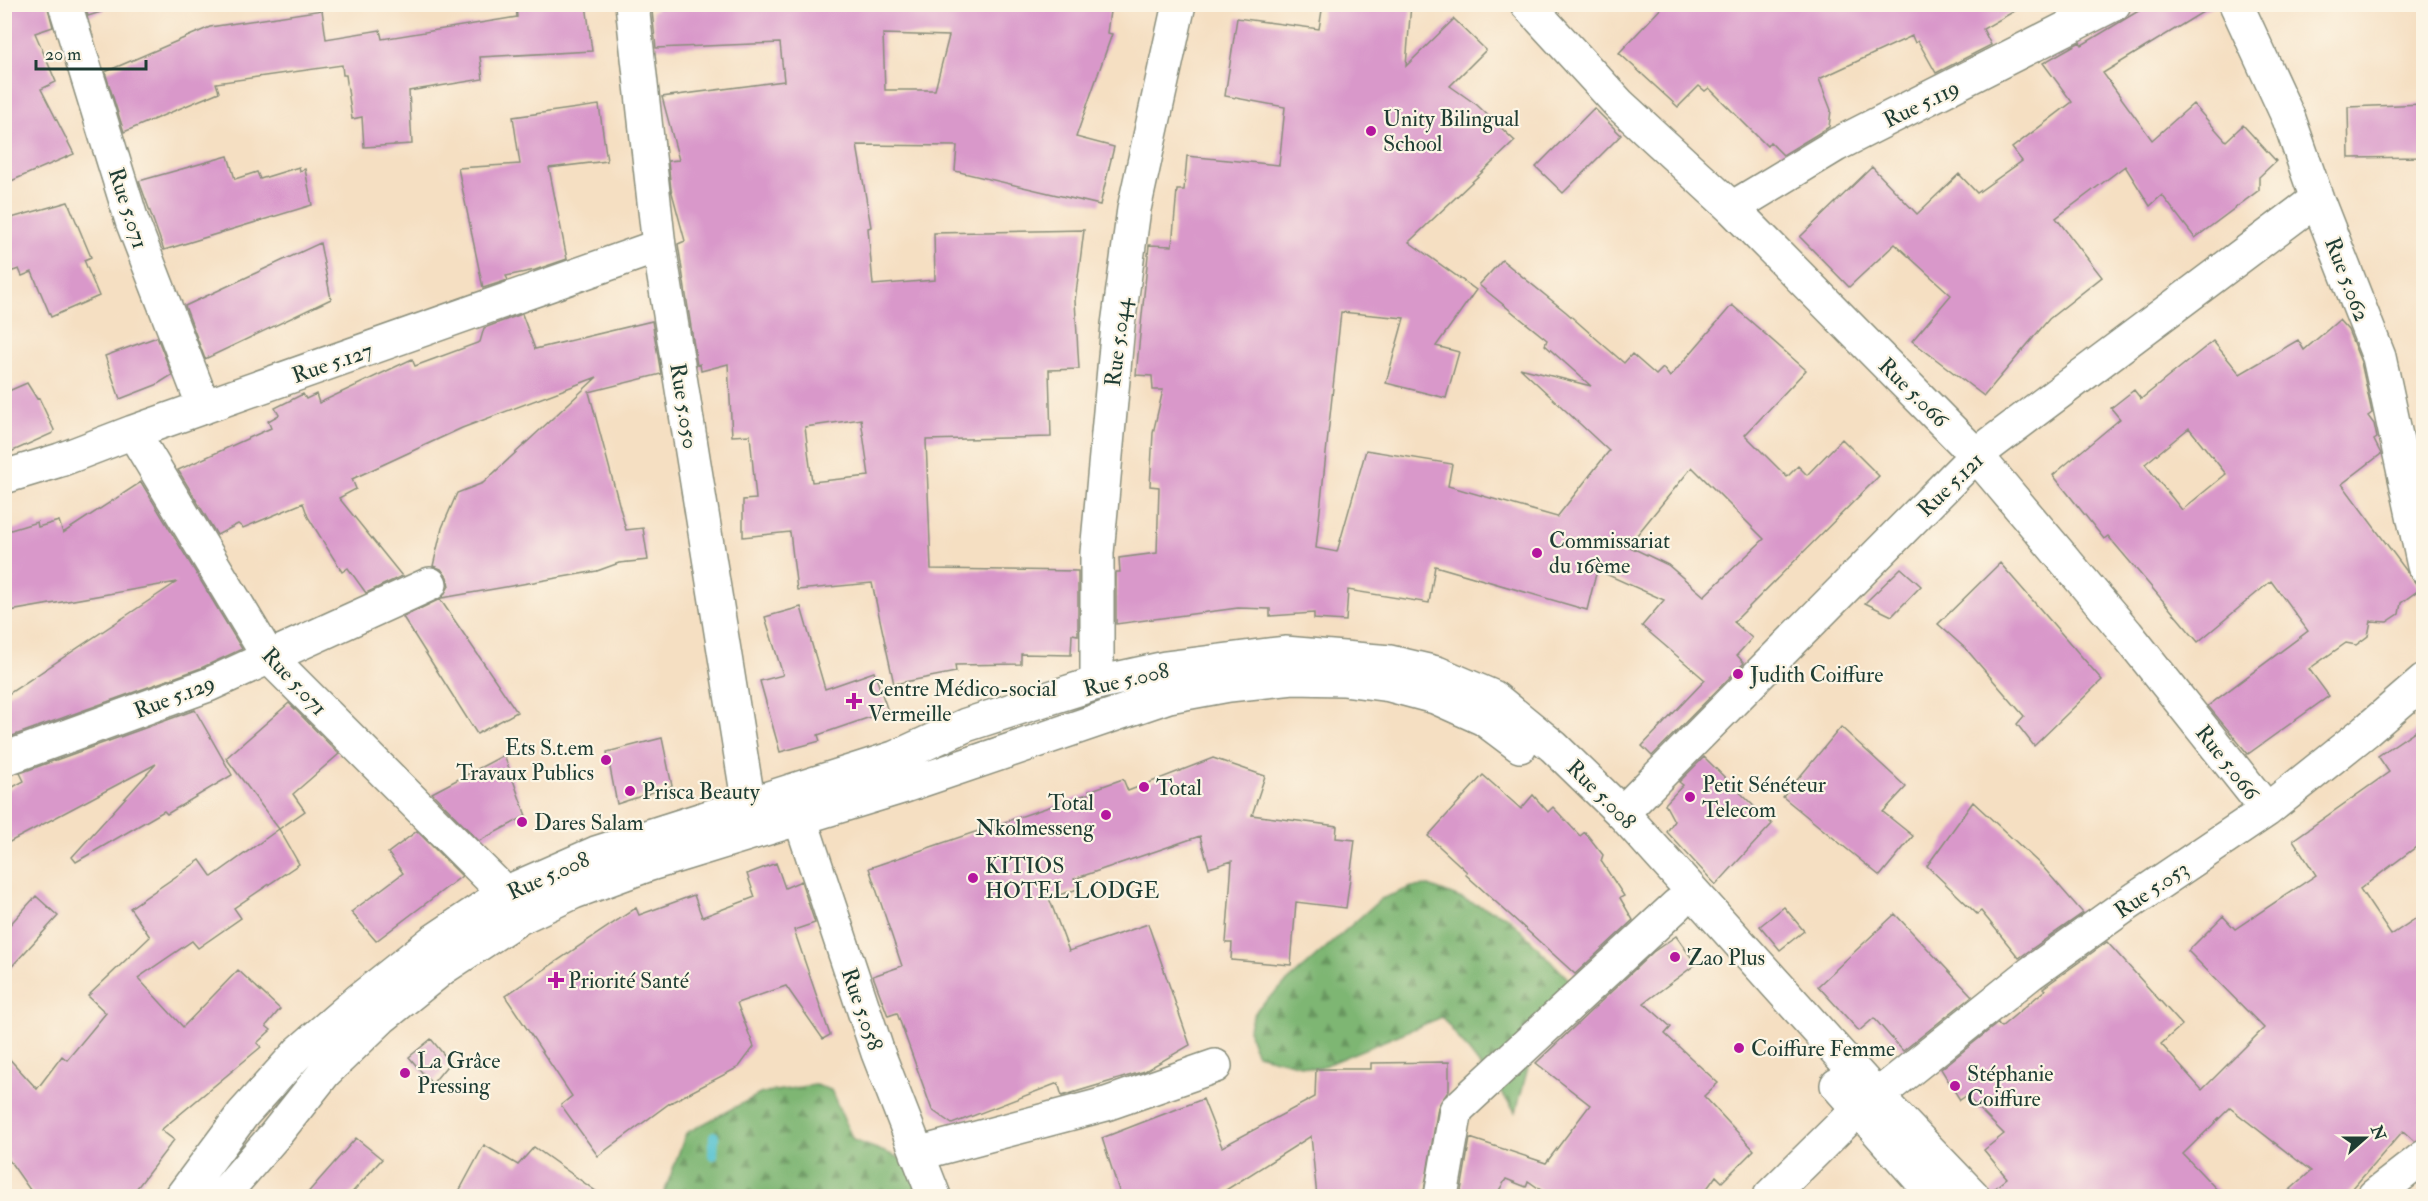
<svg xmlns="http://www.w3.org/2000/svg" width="2428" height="1201" viewBox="0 0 2428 1201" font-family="'IM FELL Double Pica',serif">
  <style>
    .forest { fill: url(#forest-firs); stroke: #4e7a54; stroke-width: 1.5 }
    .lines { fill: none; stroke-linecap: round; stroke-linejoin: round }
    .stream { stroke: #57c3d0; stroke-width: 10 }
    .building { fill: #d998ca; fill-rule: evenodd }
    .minor-casing { stroke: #8a8e7b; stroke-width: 36 }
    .secondary-casing { stroke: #8a8e7b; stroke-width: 36 }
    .minor { stroke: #fff; stroke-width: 33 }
    .secondary { stroke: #fff; stroke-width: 33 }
    .poi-dot { fill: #b5179e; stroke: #fcf5e5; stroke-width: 2 }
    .labels { text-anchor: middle; stroke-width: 4.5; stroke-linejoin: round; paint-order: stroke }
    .street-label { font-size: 22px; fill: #1f3d34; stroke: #fcf5e5 }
    .poi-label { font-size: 22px; fill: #1f3d34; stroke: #fcf5e5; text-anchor: start }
  </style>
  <defs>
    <pattern id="forest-firs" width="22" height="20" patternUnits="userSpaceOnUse" patternTransform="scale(1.5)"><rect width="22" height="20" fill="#7eb673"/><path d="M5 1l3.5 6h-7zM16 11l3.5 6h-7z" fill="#67955f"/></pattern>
  </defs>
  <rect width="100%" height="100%" fill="#fcf5e5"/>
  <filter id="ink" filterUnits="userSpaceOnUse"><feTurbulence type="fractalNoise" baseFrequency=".0167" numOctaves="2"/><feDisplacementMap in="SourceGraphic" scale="12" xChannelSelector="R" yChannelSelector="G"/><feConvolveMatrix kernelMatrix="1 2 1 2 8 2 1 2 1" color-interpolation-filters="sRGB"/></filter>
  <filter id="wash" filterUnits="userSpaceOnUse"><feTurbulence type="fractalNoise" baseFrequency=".008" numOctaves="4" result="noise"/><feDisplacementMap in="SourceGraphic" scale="24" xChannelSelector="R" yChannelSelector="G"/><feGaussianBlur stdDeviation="1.35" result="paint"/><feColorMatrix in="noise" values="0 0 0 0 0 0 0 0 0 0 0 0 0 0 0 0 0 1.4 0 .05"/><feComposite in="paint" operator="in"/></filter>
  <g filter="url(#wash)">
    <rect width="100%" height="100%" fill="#f5dfc2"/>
    <!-- forest -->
    <path class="forest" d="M1429,886L1508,917L1581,992L1537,1034L1516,1112L1442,1017L1316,1069L1257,1054C1247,1034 1245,1026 1259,1007L1381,899L1412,887Z
      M815,1085L831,1090L853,1140L903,1159L967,1196H663L686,1133L762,1093Z"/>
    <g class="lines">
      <!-- stream -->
      <path class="stream" d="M713,1155L714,1136"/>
    </g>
    <g id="blocks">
      <!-- building -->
      <path class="building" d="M4,4H47L53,27L35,33L56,82L41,89L74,154L4,184Z
        M85,4H103L104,11L88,16Z
        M516,4H586L592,51L480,57L483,79L409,91L412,144L364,147L362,117L352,119L346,75H343L342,65L216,83L219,92L124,132L105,72L210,27L322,10L326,39L380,30L382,39L517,17Z
        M655,4H1111L1107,33L1112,34L1076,137L1114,147L1100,205L955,171L957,146L857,145L871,227L868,228L873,285L935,280L934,233L1084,230L1075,301L1079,369L1049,370L1051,437L926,440L931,569L1078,571V635L1072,634L1071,655L1021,654V664L955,665L956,672L894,684L872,583L797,590L790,532L743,537V500L756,499L750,435L732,436L728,364L701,371L700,364L697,365L678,244L685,241L671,189L668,161L679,160L662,97L784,81L780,43L656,48L652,11L656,10ZM883,34L949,36L935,90H885ZM861,419L869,476L812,482L805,427Z
        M1323,4H1411L1406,66L1454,19L1486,50L1450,86L1477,105L1515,141L1409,242L1476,290L1436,346L1459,352L1446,398L1386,383L1404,318L1341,312L1316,548L1337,552L1366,450L1452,464L1448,486L1557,517L1609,451L1520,368L1591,386L1545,345L1547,340L1479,285L1502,260L1566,312L1624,363L1632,354L1656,375L1663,368L1670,377L1732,305L1806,370L1745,435L1787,477L1798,466L1807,475L1842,439L1879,476L1734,622L1752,638L1737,655L1744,663L1652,756L1642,746L1705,680L1642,626L1664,600L1597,570L1587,610L1435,566L1429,603L1348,590L1346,621L1314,619V613L1270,616V609L1238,608L1116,624V572H1120L1119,558L1157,553L1159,487L1150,486L1153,433L1163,390H1153L1152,376L1136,375L1149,245L1172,246L1177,190H1184L1187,156L1279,165L1285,107L1225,96L1237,18L1319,29ZM1692,467L1764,539L1704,596L1668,565L1628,546Z
        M1665,4H2027L1983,29L1991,45L1936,73L1918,41L1915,43L1912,36L1819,79L1831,110L1829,127L1783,155L1770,142L1767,146L1709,88L1705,91L1699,86L1678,107L1619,53Z
        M2150,4H2216L2103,73L2152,140L2193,104L2226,141L2243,125L2276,161L2259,177V190L2195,238L2162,195L2150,206L2125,166L2056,218L2102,277L2049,319L1984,396L1912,341L1951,295L1895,244L1849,287L1800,237L1872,167L1917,214L1959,174L1977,193L2022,161L2012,148L2072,102L2043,63L2080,42L2082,45Z
        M2424,104V157L2349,158L2348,107Z
        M599,105L607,161L549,168L567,259L535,270L506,276L508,280L483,288L458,168L520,164L513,117Z
        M1594,108L1621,135L1563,193L1536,167Z
        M228,156L235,179L257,172L260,179L299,167L300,171L305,169L312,205L164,250L139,181Z
        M68,202L91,257L84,260L99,296L51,317L32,272L22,276L19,269L4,274V220Z
        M320,243L331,299L205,359L185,306Z
        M522,314L535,349L652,321L661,374L589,392L626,530L643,528L648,560L619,563L597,571L442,598L449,586L447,577L441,569L433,566L442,528L457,493L483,483L597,377L462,428L352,479L356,489L339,498L402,576L366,593L348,568L342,572L308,517L303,503L243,528L238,524L217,535L178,470L271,428L268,421L279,415L275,408L303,394L306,399L316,394L319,403L412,359L415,366L480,342L484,328Z
        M2339,320L2348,330L2361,362L2372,413L2368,416L2374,424L2377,438L2374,440L2381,454L2342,484L2420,589L2401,603L2399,614L2387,622L2371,621L2368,636L2356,645L2346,643L2309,669L2329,696L2248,754L2208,706L2308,631L2271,581L2198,642L2108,536L2104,539L2053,475L2120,419L2111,408L2134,390L2141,399L2213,341L2240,374L2298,340L2304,350ZM2189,428L2226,474L2182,510L2145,464Z
        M157,337L172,375L156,385L120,399L105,356Z
        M27,383L37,399L39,398L54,430L53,433L4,455V393Z
        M141,482L242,649L201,668L4,739V697L177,582L4,612V532L37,522L38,527L59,521L63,533Z
        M2000,563L2102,680L2034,746L2017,724L2024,716L1966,649L1938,624Z
        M1901,568L1921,586L1892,616L1865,603Z
        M440,599L517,712L477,734L403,617Z
        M801,607L825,689L874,672L888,711L818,735L820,741L780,752L760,681L783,675L765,617Z
        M289,703L339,754L293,794L305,811L279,829L226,758Z
        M195,710L232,775L167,814L164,811L76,862L72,857L156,764L4,845V792L24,781L20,773Z
        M2424,725V841L2360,889L2391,935L2424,913V1139L2414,1141L2403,1131L2345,1197H2282L2311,1171L2230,1108L2183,1154L2224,1197H1991V1191L2007,1178L1984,1150L2004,1134L1966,1096L1960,1100L1941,1069L1998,1023L2001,1027L2045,990L2043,988L2107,942L2182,1025L2161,1044L2202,1090L2264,1028L2188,951L2223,916L2235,929L2316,875L2293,840L2389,772L2378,756Z
        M1841,727L1906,787L1883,812L1913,836L1880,876L1783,797Z
        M662,738L672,786L617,804L607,752Z
        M504,755L526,816L479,841L432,793Z
        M1704,757L1772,824L1716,885L1667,832L1674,821L1665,804L1683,785L1679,782Z
        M1213,758L1265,776L1252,815L1337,826L1336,838L1355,840L1346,908L1296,902L1291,965L1231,960L1232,943H1226L1232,861L1209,868L1200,836L1074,879L1078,889L1049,898L1069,951L1148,924L1190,1045L1145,1071L1062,1096L1058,1083L952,1124L932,1110L897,1013L888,1016L873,976L902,966L869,868L1090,793L1089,791L1123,779L1128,791Z
        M1483,775L1521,809L1533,795L1548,812L1553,807L1580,836L1585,832L1603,855L1601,861L1624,896L1620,898L1633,920L1575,974L1465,874L1467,872L1428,836Z
        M1973,802L2042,866L2083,913L2019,958L1981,911L1977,914L1927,866Z
        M279,829L299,864L234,908L241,918L198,948L192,941L138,978L183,1027L238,970L280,1009L266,1026L271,1030L257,1043L261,1047L161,1130L174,1140L130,1197H35L4,1153V1053L37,1089L62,1056L67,1060L106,1013L88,996L150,937L130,908L200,860L212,877Z
        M417,831L462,876L376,941L351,912L403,873L388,853Z
        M776,863L785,888L801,881L815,923L794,930L830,1035L823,1039L786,986L737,1003L754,1047L739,1067L670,1103L598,1156L561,1105L572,1096L505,996L636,908L639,915L694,895L702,917L755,897L747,874Z
        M36,896L58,916L4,975V931Z
        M1784,907L1804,931L1780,950L1760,926Z
        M1895,914L1972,996L1903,1051L1874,1018L1859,1031L1818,986Z
        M1676,936L1696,964L1644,1003L1671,1027L1665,1034L1718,1083L1704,1096L1754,1150L1722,1182L1716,1176L1701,1197H1551L1528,1181L1526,1187L1506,1179L1495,1197H1460L1470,1138L1546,1163L1590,1105L1536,1063L1653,952Z
        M431,1039L450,1062L432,1084L409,1057Z
        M1449,1062V1090L1438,1107L1423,1197H1317L1311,1136L1215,1197H1121L1102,1138L1203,1099L1222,1147L1315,1097L1316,1069H1371V1063Z
        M356,1138L382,1159L348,1197H304Z
        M484,1145L518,1165L534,1147L604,1197H456Z"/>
    </g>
  </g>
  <g filter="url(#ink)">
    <use href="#blocks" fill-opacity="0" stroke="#8a8e7b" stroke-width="1.5"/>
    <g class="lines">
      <defs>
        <path id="minor" d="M65,4L132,221L204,407
          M632,4L659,246L749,806
          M1527,4L1619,104L1732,208L1976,455L2127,634L2267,810
          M2236,4L2289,119L2317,199L2379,357L2424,566
          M1732,208L1836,145L2114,4
          M133,432L268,656L505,893
          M4,477L60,460L133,432L659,246
          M1097,683V553L1118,325L1134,209L1179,4
          M4,759L208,685L430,584
          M1622,813L1976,455L2317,199
          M800,818L878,1053L934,1196
          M1877,1096L2031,973L2122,908L2267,810L2366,731L2424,681
          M917,1154L1106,1104L1215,1066
          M1441,1196L1456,1110L1677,905
          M1770,1196L1858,1109
          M2374,1196L2424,1157"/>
        <path id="secondary" d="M1837,1085L1935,1196
          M182,1196L243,1114L299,1052L359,1000L432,942L505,893L596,853L894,758L966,725L1040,701L1097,683L1165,668L1285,653L1390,662L1437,673L1493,697L1554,747L1622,813L1877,1096L1973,1196
          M222,1196L275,1135L325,1072L381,1018L443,968L519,918L574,892L647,865L905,786L1169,696L1229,685L1293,678L1343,679L1390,685L1435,697L1484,719L1520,746"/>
      </defs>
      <!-- minor casing -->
      <use href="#minor" class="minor-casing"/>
      <!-- secondary casing -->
      <use href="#secondary" class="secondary-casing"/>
      <!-- minor -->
      <use href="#minor" class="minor"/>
      <!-- secondary -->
      <use href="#secondary" class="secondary"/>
    </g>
  </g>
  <!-- markers -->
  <g class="poi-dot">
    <circle cx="1371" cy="131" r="6"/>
    <circle cx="1537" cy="553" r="6"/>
    <circle cx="1738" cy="674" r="6"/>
    <path d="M851 692h6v6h6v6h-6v6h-6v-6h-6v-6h6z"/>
    <circle cx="606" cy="760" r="6"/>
    <circle cx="1144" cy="787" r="6"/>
    <circle cx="630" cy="791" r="6"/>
    <circle cx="1690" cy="797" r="6"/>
    <circle cx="1106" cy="815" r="6"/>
    <circle cx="522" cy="822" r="6"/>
    <circle cx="973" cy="878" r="6"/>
    <circle cx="1675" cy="957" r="6"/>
    <path d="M553 971h6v6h6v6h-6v6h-6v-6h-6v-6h6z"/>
    <circle cx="1739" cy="1048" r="6"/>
    <circle cx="405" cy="1073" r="6"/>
    <circle cx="1955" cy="1086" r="6"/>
  </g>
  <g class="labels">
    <!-- street labels -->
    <g class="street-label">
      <text transform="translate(1921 103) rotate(-26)" y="8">Rue 5.119</text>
      <text transform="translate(129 208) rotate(72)" y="8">Rue 5.071</text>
      <text transform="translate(2348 279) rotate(69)" y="8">Rue 5.062</text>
      <text transform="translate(1117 342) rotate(-83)" y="8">Rue 5.044</text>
      <text transform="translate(332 362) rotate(-19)" y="8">Rue 5.127</text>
      <text transform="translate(1914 392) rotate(45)" y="8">Rue 5.066</text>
      <text transform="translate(685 406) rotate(81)" y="8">Rue 5.050</text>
      <text transform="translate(1950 484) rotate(-44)" y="8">Rue 5.121</text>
      <text transform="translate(1126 679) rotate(-13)" y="8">Rue 5.008</text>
      <text transform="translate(295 681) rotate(47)" y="8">Rue 5.071</text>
      <text transform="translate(174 696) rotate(-21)" y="8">Rue 5.129</text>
      <text transform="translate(2228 762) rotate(52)" y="8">Rue 5.066</text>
      <text transform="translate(1602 794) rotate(45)" y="8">Rue 5.008</text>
      <text transform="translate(548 875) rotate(-24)" y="8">Rue 5.008</text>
      <text transform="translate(2151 889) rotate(-34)" y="8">Rue 5.053</text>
      <text transform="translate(863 1009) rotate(71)" y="8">Rue 5.058</text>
    </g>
    <!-- poi labels -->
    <g class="poi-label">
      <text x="1383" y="126">Unity Bilingual<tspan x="1383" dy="25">School</tspan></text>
      <text x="1549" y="548">Commissariat<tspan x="1549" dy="25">du 16ème</tspan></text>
      <text x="1750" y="682">Judith Coiffure</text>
      <text x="868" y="696">Centre Médico-social<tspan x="868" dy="25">Vermeille</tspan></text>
      <text x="594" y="755" text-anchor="end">Ets S.t.em<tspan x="594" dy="25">Travaux Publics</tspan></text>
      <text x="1702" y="792">Petit Sénéteur<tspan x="1702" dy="25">Telecom</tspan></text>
      <text x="1156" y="795">Total</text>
      <text x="642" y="799">Prisca Beauty</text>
      <text x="1094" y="810" text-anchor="end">Total<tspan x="1094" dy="25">Nkolmesseng</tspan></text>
      <text x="534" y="830">Dares Salam</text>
      <text x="985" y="873">KITIOS<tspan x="985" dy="25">HOTEL LODGE</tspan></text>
      <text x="1687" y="965">Zao Plus</text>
      <text x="568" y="988">Priorité Santé</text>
      <text x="1751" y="1056">Coiffure Femme</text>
      <text x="417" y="1068">La Grâce<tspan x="417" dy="25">Pressing</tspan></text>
      <text x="1967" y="1081">Stéphanie<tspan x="1967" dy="25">Coiffure</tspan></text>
    </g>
  </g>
  <!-- margin -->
  <rect width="2428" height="1201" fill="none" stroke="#fcf5e5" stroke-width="24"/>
  <!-- north arrow -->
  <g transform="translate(2365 1138) rotate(69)" stroke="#fcf5e5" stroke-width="4.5" paint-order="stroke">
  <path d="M0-4.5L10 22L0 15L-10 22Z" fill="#1f3d34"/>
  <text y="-9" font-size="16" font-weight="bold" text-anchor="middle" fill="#1f3d34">N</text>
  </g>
  <!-- scale -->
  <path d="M36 60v9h110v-9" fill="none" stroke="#1f3d34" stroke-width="3"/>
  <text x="45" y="60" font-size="18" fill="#1f3d34" stroke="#fcf5e5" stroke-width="4.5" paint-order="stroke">20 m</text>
</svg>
